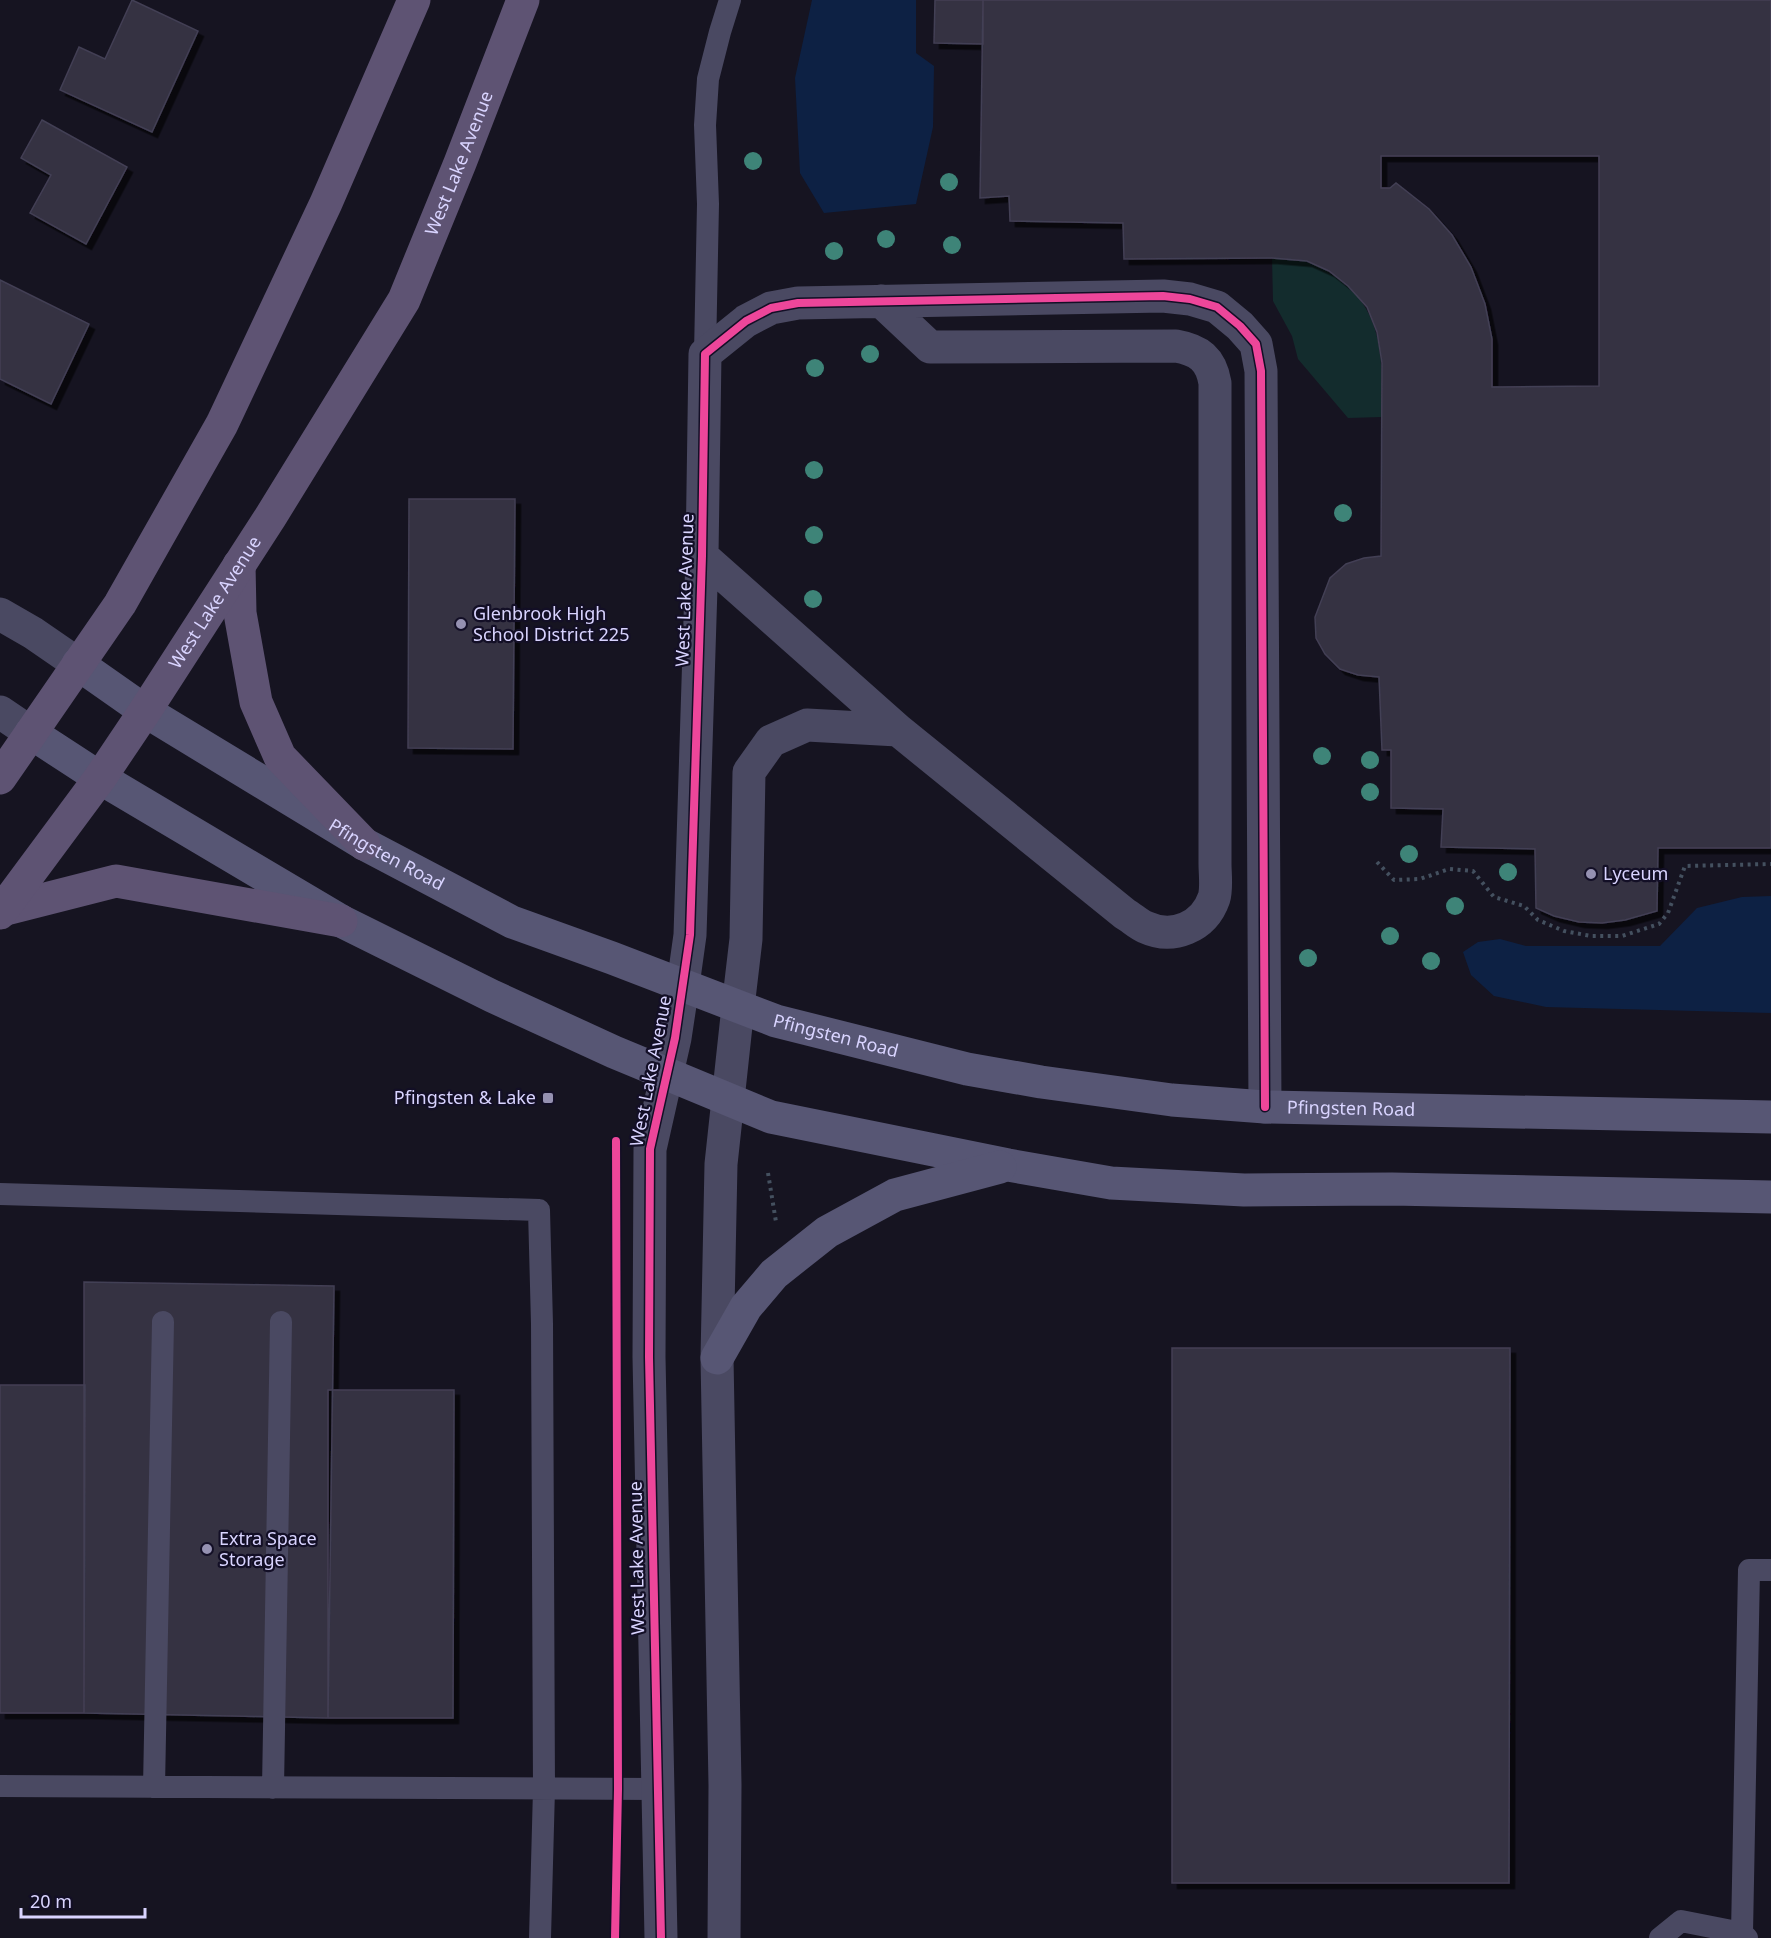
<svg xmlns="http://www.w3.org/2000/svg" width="1771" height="1938" viewBox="0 0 1771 1938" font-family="'Noto Sans',sans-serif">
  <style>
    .green { fill: #132c2d }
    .water { fill: #0d2144 }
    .building { fill: #343243; stroke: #433f54; stroke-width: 1.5; fill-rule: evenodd; filter: url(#shadow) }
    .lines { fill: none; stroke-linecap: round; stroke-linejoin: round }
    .path { stroke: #44505f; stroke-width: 4; stroke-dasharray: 3 4.5; stroke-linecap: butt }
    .service { stroke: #4a4962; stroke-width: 22 }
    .minor { stroke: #4a4962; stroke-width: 33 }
    .tertiary { stroke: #4a4962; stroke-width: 33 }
    .secondary { stroke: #575674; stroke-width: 33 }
    .primary { stroke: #5e5373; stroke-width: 33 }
    .cycleway-casing { stroke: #130f26; stroke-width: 11 }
    .cycleway { stroke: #ed469a; stroke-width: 8 }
    .tree { fill: #3e8478 }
    .poi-dot { fill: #9591b1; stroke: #130f26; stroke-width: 2 }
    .labels { text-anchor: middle; stroke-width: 4.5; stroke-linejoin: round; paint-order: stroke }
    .street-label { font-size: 18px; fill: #d9d4ff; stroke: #130f26 }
    .poi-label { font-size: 18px; fill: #d9d4ff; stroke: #130f26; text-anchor: start }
  </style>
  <defs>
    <filter id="shadow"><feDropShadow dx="5.5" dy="5.5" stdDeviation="0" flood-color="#0009"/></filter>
  </defs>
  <rect width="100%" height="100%" fill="#161421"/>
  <!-- green -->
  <path class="green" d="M1272,258C1283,259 1294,259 1305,261C1318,264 1331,273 1341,281C1386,315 1382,366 1382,417L1348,418L1298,359L1292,336L1273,301Z"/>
  <!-- water -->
  <path class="water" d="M812,0H916V53L934,66L933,127L916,204L824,213L800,173L795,78Z
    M1771,896V1013L1546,1007L1494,996L1471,975L1463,952L1478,942L1500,939L1526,946H1660L1697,908L1742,897Z"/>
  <!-- building -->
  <path class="building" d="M132,0L198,31L152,132L60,90L79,47L105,59Z
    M935,0H983V44L934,43Z
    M983,0H1771V848H1658L1657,911L1625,920L1602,923L1579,922L1554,916L1536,908L1535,849L1441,847L1443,809L1391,808V750H1382L1379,677L1358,675L1340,669L1325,654L1316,638L1315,617L1330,578L1346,564L1364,558L1381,556L1382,363L1377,332L1367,307L1348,286L1329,271L1307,261L1272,258L1124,259L1123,223L1010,221L1009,196L980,198ZM1381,156H1599V386L1492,387V339L1485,304L1471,267L1452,235L1429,209L1396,183L1390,188H1381Z
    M42,120L127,167L86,244L30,213L51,175L21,158Z
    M0,280L89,324L51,404L0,379Z
    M409,499H515L513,749L408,748Z
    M84,1282L334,1286L328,1718L84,1713Z
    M1172,1348H1510L1509,1883H1172Z
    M0,1385H85L84,1713H0Z
    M328,1390H454L453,1718H328Z"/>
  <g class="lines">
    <!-- path -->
    <path class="path" d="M1377,862L1394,880L1420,879L1449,869L1473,871L1494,897L1524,906L1538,920L1564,931L1591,936H1622L1659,924L1668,913L1685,866L1771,864
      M768,1173L776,1222"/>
    <!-- service -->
    <path class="service" d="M705,354L708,204L705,125L708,79L720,32L730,0
      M0,1194L539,1210L542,1324L544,1789L540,1938
      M0,1786L657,1789
      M154,1787L163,1322
      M273,1788L281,1322
      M1742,1933L1749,1570H1771
      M1660,1938L1681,1921L1742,1933L1747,1938"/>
    <!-- minor -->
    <path class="minor" d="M702,556L898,730L1125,914C1132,918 1138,924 1145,927C1173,940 1204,927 1214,898C1217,888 1215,874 1215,864V383C1211,359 1199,350 1176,346L930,347L881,301
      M0,614L33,633L78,664
      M0,712L31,733
      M683,985L690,935L702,556L705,354L746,321L771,308L798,303L1163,296L1190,299L1217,307L1240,326L1256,344L1261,371L1265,1107
      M738,1007L746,939L749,772L771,741L807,725L898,730"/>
    <!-- tertiary -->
    <path class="tertiary" d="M661,1938L649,1357L650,1149L675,1038L683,985
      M724,1938L725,1785L717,1358L721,1164L738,1007"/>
    <!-- secondary -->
    <g class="secondary">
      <path id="s1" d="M78,664L145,711L364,844L512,922L612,958L776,1021L967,1069L1041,1082L1172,1100L1265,1107L1771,1117"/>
      <path d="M31,733L100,778L341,921L492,996L614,1052L771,1117L1008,1165L1111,1183L1244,1190L1392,1189L1771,1197"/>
      <path d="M717,1358L746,1307L774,1274L827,1232L895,1195L1000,1167"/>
    </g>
    <!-- primary -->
    <g class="primary">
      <path d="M239,565L240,613L256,702L280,757L364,844"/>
      <path d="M0,778L120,604L222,424L326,203L414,0"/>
      <path d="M2,910L116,881L341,921"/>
      <path id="s2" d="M0,913L100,778L145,711L271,516L404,300L460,163L523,0"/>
    </g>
    <defs>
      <path id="cycleway" d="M615,1938L618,1789L616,1141
        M661,1938L649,1357L650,1149L675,1038L690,935L702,556L705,354L746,321L771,308L798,303L1163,296L1190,299L1217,307L1240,326L1256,344L1261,371L1265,1107"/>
    </defs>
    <!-- cycleway casing -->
    <use href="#cycleway" class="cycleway-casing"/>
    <!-- cycleway -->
    <use href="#cycleway" class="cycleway"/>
  </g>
  <!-- trees -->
  <g class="tree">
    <circle cx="753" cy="161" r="9"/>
    <circle cx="949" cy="182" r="9"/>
    <circle cx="886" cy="239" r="9"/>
    <circle cx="952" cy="245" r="9"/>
    <circle cx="834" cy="251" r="9"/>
    <circle cx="870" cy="354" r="9"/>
    <circle cx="815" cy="368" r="9"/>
    <circle cx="814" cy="470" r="9"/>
    <circle cx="1343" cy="513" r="9"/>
    <circle cx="814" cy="535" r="9"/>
    <circle cx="813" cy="599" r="9"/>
    <circle cx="1322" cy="756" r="9"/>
    <circle cx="1370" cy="760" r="9"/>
    <circle cx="1370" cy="792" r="9"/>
    <circle cx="1409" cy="854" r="9"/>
    <circle cx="1508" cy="872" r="9"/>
    <circle cx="1455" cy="906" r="9"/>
    <circle cx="1390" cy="936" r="9"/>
    <circle cx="1308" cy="958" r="9"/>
    <circle cx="1431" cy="961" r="9"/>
  </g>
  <!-- markers -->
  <g class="poi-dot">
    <circle cx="461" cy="624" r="6"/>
    <circle cx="1591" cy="874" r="6"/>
    <rect x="542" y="1092" width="12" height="12" rx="3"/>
    <circle cx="207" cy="1549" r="6"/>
  </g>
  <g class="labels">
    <!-- street labels -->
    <g class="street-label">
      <text dy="6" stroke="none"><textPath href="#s2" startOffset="882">West Lake Avenue</textPath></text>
      <text transform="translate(685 590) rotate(-88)" y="6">West Lake Avenue</text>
      <text dy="6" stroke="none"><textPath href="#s2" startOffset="378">West Lake Avenue</textPath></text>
      <text dy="6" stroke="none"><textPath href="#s1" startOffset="363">Pfingsten Road</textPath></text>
      <text dy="6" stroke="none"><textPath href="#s1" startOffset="849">Pfingsten Road</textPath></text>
      <text transform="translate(651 1071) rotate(-79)" y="6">West Lake Avenue</text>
      <text dy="6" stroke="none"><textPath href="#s1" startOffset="1371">Pfingsten Road</textPath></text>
      <text transform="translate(637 1558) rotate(-91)" y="6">West Lake Avenue</text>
    </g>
    <!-- poi labels -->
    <g class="poi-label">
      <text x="473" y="620">Glenbrook High<tspan x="473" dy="21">School District 225</tspan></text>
      <text x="1603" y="880">Lyceum</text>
      <text x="536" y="1104" text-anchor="end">Pfingsten &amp; Lake</text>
      <text x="219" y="1545">Extra Space<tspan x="219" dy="21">Storage</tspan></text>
    </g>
  </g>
  <!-- scale -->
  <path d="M21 1908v9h124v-9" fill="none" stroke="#d9d4ff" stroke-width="3"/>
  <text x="30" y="1908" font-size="18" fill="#d9d4ff" stroke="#130f26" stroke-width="4.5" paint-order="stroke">20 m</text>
</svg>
